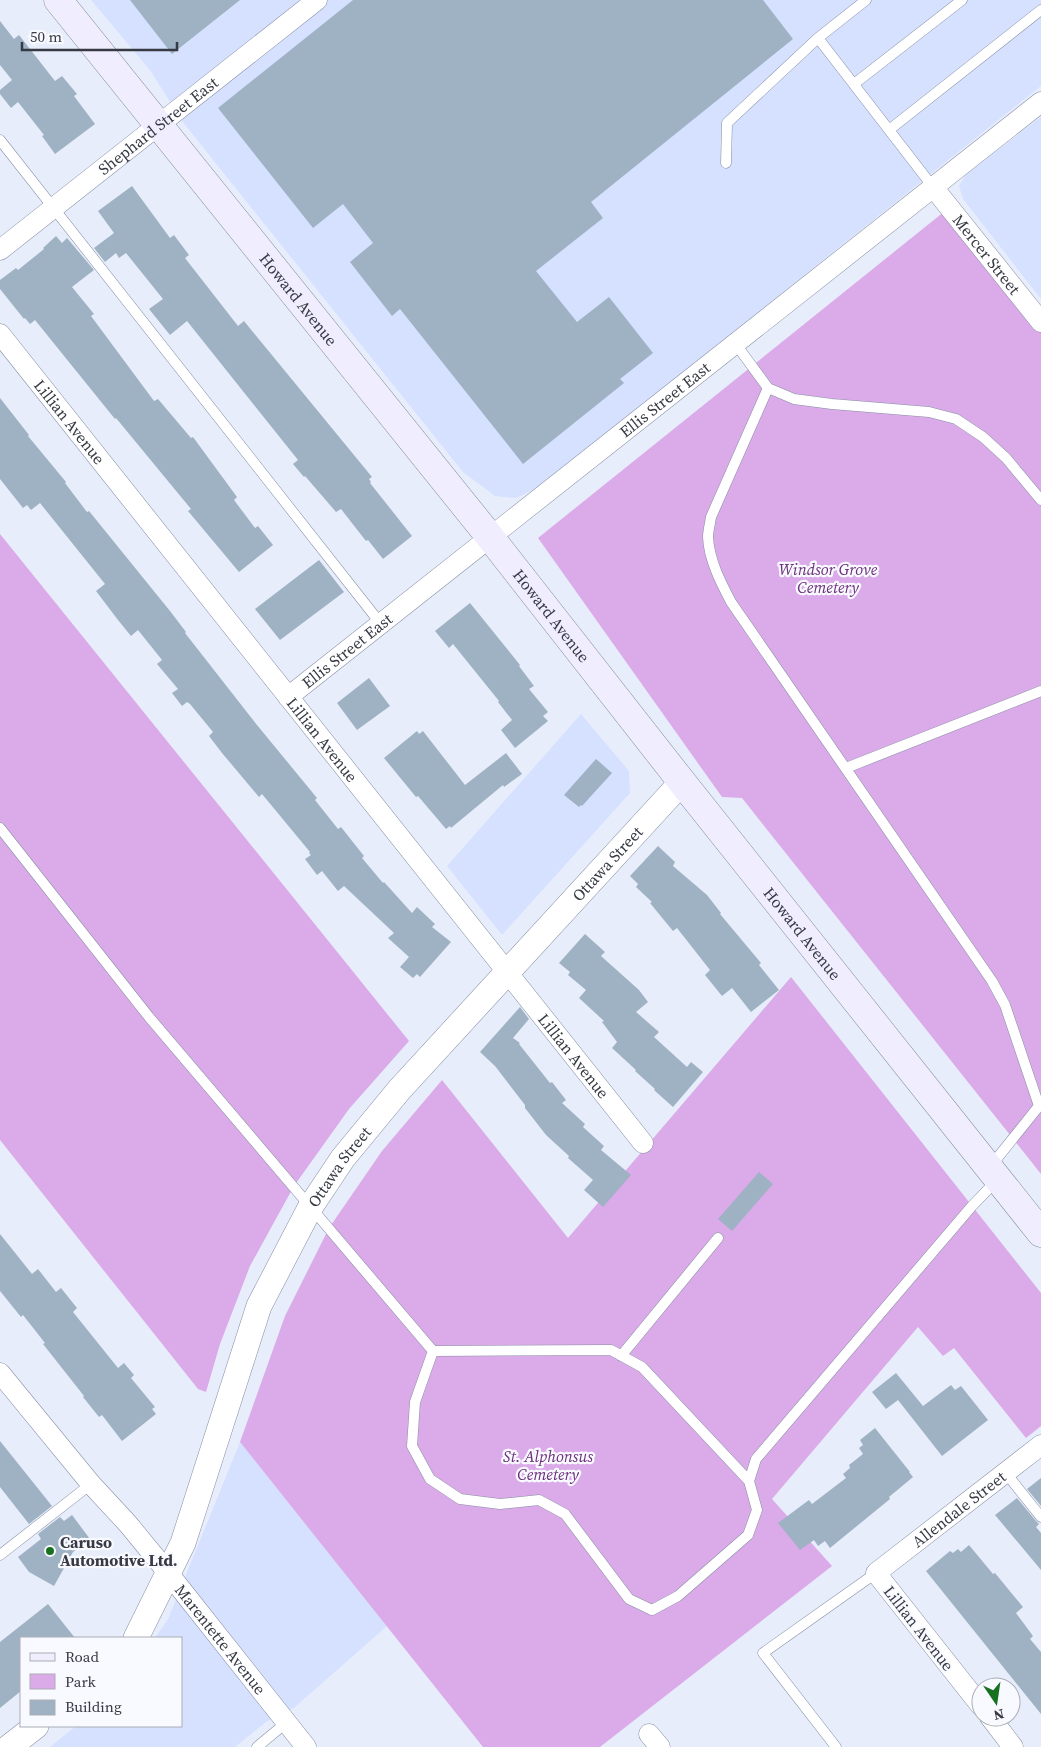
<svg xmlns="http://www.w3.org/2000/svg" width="1041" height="1747" viewBox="0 0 1041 1747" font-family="'Source Serif 4',serif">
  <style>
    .built { fill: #d5e1ff }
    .green { fill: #dbaae9 }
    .building { fill: #9eb2c4 }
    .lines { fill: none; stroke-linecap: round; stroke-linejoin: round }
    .service-casing { stroke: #868ea3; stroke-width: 11 }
    .minor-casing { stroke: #868ea3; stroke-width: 21 }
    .tertiary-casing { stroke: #868ea3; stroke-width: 26 }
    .secondary-casing { stroke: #868ea3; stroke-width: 29 }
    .service { stroke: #fff; stroke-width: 10 }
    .minor { stroke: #fff; stroke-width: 20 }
    .tertiary { stroke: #fff; stroke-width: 25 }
    .secondary { stroke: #f0edfe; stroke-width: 28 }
    .poi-dot { fill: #18711e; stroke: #f8faff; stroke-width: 2 }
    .labels { text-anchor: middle; stroke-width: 4.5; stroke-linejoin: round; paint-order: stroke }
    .street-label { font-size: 16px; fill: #373a43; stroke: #f8faff }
    .park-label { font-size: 16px; font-style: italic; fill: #6c2f7b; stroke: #f8faff }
    .poi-label { font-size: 16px; font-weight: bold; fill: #373a43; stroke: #f8faff; text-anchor: start }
  </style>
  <rect width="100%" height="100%" fill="#e7edfb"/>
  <!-- built -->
  <path class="built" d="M91,0H1041V86L539,487L516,498L495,496L463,472L182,121L150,70Z
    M1041,117V299L963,199L959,186L966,174Z
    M581,714L629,771L630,793L502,935L447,866Z
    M240,1442L387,1626L295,1707L266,1722L235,1747H50L76,1726H181V1638H155L168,1619Z"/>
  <!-- green -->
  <path class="green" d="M950,207L1041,325V1174L742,798L722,797L538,538Z
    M0,534L409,1041L349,1109L294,1186L250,1266L220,1344L206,1392L198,1389L0,1140Z
    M791,977L1041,1293V1426L1026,1438L954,1348L943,1356L918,1327L772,1499L832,1566L600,1747H483L240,1442L285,1316L329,1228L382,1151L442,1080L568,1238Z"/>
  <!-- building -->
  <path class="building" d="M130,0H240L172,54Z
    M353,0H763L793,39L591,202L603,218L536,271L577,322L609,297L653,353L620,379L624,383L523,464L400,309L392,316L350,262L373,243L343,204L313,228L218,108Z
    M0,21L14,39L19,35L55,81L62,76L77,94L74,96L95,124L55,154L42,136L44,135L18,102L11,108L0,94V90L12,80L0,65Z
    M132,186L170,238L174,235L189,255L185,258L238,326L244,321L372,477L369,479L371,482L370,483L412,536L383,559L368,540L366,541L341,509L336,512L305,476L304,477L293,464L298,460L187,321L170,335L149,309L163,299L126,253L119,258L116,253L105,262L94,248L114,233L98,211Z
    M56,236L62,243L67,238L94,270L72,287L94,314L91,316L154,401L158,399L191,438L193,437L237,497L234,500L255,528L258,526L273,545L239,572L188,511L191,509L116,418L115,419L35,320L30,324L25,318L24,319L0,289V280L16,268L18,270L44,249L43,248Z
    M0,398L29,435L28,436L66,482L65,483L87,512L89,511L170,611L186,632L185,633L257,725L317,798L315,800L338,829L341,827L364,856L362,858L383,883L384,882L412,913L417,907L435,924L432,927L451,942L420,977L417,974L413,978L400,967L409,957L388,938L394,933L344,886L338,891L322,871L317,875L305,859L311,855L309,853L310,852L262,794L259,797L222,753L209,736L213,732L190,704L187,702L182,706L172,693L178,689L157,664L162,660L138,630L131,636L118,620L96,591L105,584L40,503L31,510L27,505L23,508L0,479Z
    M319,560L344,592L280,640L255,609Z
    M470,603L520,665L519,666L534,686L529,689L548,712L543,716L548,721L515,748L501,730L512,720L498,702L499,701L453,644L449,648L435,631Z
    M369,678L390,706L357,730L337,703Z
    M417,731L419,734L423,731L465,785L506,753L522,774L504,787L503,785L451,828L450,826L446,829L418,796L416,797L384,758Z
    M596,759L612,773L582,806L581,805L579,807L564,795Z
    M658,846L675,862L673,866L707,895L721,913L720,914L761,963L759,965L779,990L751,1012L732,988L722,996L705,975L710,970L677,928L673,931L650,903L652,902L636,887L638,884L630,876Z
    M585,934L605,952L601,956L639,990L648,1002L636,1012L659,1032L654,1037L687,1067L691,1062L703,1072L673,1107L654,1090L655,1089L635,1071L636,1070L612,1048L617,1042L602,1022L604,1021L579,998L586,990L568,975L570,972L559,963Z
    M520,1007L529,1019L513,1038L520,1043L519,1044L550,1083L552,1082L566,1100L562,1103L585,1124L583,1127L604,1146L601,1150L631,1175L603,1207L584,1190L593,1180L568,1158L569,1156L546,1135L525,1108V1105L495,1066L480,1052Z
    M759,1172L773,1184L732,1231L718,1219Z
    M0,1234L32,1274L38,1269L56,1292L61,1288L77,1308L73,1312L118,1368L124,1363L134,1375L131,1378L155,1407L152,1409L156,1414L122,1441L102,1415L99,1417L83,1397L84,1396L43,1344L45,1343L23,1315L21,1317L0,1291Z
    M896,1373L923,1406L951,1385L955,1390L961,1386L988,1420L942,1456L898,1400L886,1409L872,1392Z
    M875,1428L910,1472H909L913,1477L889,1497L890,1499L830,1548L825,1541L818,1546L814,1540L800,1550L778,1523L809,1500L812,1504L846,1478L843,1474L850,1468L849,1465L863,1454L859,1448L863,1445L860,1440Z
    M0,1441L52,1506L29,1524L0,1487Z
    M1041,1478V1506L1027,1489Z
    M1017,1498L1036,1521L1039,1524L1036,1527L1041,1533V1570L995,1515Z
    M72,1515L90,1539L73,1552L54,1586L29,1572L18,1557L41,1539L38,1534L60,1517L64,1521Z
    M969,1545L993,1574L995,1573L1023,1607L1016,1613L1033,1636L1030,1639L1041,1652V1714L926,1571L950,1551L953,1553L958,1549L961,1552Z
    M48,1604L75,1638H21V1691L0,1708V1642Z"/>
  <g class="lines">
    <defs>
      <path id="service" d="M866,0L818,38L933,187
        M854,84L962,0
        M889,130L1041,10
        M0,140L381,624
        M726,163L727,123L818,38
        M735,343L768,388L711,517C710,524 708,531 708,537C709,560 721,583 731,602L992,981L1005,1005L1039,1106L990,1167
        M768,388L794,399L832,404L929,412L956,419L983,437L1006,458L1041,500
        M846,768L1041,691
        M0,828L149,1017L433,1351L415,1402L412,1446L430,1479L460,1499L500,1504L539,1500L565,1514L629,1599L652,1610L678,1596L748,1535L757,1510L749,1481L642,1367L611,1350L433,1351
        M621,1356L718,1238
        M1005,1472L1041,1517
        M749,1481L756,1459L972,1206L997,1180
        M0,1555L91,1484
        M257,1747L287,1722
        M836,1747L763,1653L876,1573"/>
      <g id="minor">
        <path id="s1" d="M933,187L1041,322"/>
        <path id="s2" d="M0,250L317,0"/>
        <path id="s3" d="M0,334L643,1143"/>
        <path id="s4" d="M288,697L1041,102"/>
        <path id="s5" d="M0,1373L91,1484L128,1524L169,1574L306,1747"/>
        <path id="s6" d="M981,1706L876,1573L1041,1445"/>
        <path d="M990,1717L1013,1747"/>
        <path d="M649,1734L660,1747"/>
      </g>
      <g id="tertiary">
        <path id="s7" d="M136,1638L183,1543L259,1306L311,1206L343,1158L400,1089L682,782"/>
        <path d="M9,1747L36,1726"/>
      </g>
      <g id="secondary">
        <path id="s8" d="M58,0L490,537L682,782L1041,1233"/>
      </g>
    </defs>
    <!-- service casing -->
    <use href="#service" class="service-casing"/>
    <!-- minor casing -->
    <use href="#minor" class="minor-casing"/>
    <!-- tertiary casing -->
    <use href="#tertiary" class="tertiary-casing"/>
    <!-- secondary casing -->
    <use href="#secondary" class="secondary-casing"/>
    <!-- service -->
    <use href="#service" class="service"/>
    <!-- minor -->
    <use href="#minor" class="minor"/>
    <!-- tertiary -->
    <use href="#tertiary" class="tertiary"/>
    <!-- secondary -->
    <use href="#secondary" class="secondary"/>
  </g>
  <!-- markers -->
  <circle class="poi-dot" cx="50" cy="1551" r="5"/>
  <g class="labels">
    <!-- street labels -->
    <g class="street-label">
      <text dy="6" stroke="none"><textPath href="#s2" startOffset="201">Shephard Street East</textPath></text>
      <text dy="6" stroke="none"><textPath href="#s1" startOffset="86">Mercer Street</textPath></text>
      <text dy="6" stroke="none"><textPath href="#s8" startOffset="384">Howard Avenue</textPath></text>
      <text dy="6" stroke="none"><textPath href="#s4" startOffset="480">Ellis Street East</textPath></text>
      <text dy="6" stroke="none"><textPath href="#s3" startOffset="112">Lillian Avenue</textPath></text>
      <text dy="6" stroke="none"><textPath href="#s8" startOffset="789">Howard Avenue</textPath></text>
      <text dy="6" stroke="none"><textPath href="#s4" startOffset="75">Ellis Street East</textPath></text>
      <text dy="6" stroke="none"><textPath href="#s3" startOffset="518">Lillian Avenue</textPath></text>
      <text dy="6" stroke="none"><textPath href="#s7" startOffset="921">Ottawa Street</textPath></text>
      <text dy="6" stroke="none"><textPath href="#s8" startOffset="1194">Howard Avenue</textPath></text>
      <text dy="6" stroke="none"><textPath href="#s3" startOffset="922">Lillian Avenue</textPath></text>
      <text dy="6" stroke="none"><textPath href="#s7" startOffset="516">Ottawa Street</textPath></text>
      <text dy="6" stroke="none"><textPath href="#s6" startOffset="274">Allendale Street</textPath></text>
      <text transform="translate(919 1628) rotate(52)" y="6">Lillian Avenue</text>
      <text dy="6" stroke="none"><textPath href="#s5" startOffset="346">Marentette Avenue</textPath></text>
    </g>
    <!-- park labels -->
    <g class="park-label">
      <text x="828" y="575">Windsor Grove<tspan x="828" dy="18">Cemetery</tspan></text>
      <text x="548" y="1462">St. Alphonsus<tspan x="548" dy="18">Cemetery</tspan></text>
    </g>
    <!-- poi labels -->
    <g class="poi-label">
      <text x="60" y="1548">Caruso<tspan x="60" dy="18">Automotive Ltd.</tspan></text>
    </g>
  </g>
  <!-- legend -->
  <rect x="20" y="1637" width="162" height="90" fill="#f8faff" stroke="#abadb4"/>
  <rect x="30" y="1653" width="25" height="8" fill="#f0edfe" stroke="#abadb4"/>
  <text x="65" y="1662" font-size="15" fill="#373a43">Road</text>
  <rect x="30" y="1674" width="25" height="15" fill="#dbaae9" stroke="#abadb4"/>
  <text x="65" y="1687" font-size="15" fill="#373a43">Park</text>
  <rect x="30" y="1700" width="25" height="15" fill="#9eb2c4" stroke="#abadb4"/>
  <text x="65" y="1712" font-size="15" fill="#373a43">Building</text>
  <!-- north arrow -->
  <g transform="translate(996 1702) rotate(167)"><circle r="24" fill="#f8faff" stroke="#abadb4"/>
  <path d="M0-4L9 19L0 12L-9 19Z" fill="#18711e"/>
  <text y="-8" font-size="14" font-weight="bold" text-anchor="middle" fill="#373a43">N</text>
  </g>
  <!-- scale -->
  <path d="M22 42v8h155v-8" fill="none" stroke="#373a43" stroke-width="2.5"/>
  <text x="30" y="42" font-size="15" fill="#373a43" stroke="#f8faff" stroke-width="4" paint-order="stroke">50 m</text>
</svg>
